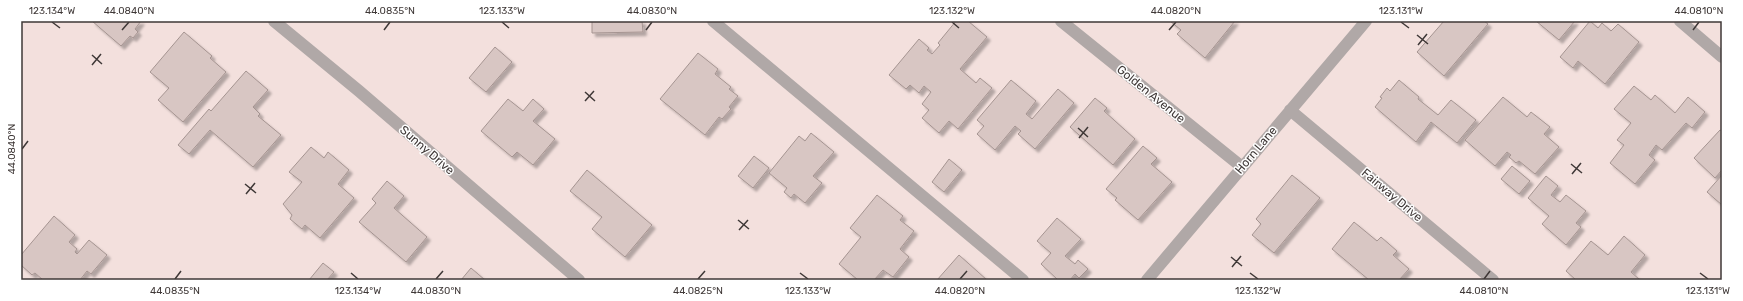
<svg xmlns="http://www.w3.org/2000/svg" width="1743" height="301" viewBox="0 0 1743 301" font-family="Rubik,sans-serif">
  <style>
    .building { fill: #d8c6c3; stroke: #a59491; filter: url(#shadow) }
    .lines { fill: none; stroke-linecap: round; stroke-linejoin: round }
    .minor { stroke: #b0a8a7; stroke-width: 12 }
    .ticks { fill: none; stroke: #3f3837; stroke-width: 1.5 }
    .labels { text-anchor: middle; stroke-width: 3; stroke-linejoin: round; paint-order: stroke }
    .street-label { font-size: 12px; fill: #3f3837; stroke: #fff }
    .neatline { fill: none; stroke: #3f3837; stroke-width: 1.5 }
    .ticks-label { font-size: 10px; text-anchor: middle; fill: #3f3837 }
  </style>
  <defs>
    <filter id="shadow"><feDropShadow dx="3.5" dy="3.5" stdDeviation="1" flood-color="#0004"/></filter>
  </defs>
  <rect width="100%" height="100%" fill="#f3e0dd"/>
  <!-- building -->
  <path class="building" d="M92,21H141L135,29L138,32L133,38L130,36L121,46Z
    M592,21H642L643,32L592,33Z
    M956,21H968L987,37L960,69L976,83L980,78L992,88L958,129L949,121L939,133L922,118L929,110L922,104L931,92L924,86L919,93L910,85L906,89L889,75L919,39L929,48L927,50L932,54L940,45L938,43Z
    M1170,21H1235L1205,58L1177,34L1181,30Z
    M1444,21H1484L1488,24L1444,76L1417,52Z
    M1536,21H1575L1559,40Z
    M1590,21L1598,28L1602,23L1611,31L1618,24L1639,42L1605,84L1578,61L1573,68L1560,57Z
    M184,32L212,56L210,58L226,72L183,122L158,100L169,88L150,72Z
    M495,47L512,62L486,92L469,78Z
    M698,53L718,69L715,74L731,87L729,89L738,96L729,107L731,109L722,119L719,117L705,135L660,99Z
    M246,71L268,90L253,107L260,114L258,116L281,135L253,167L210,130L189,154L178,145L209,109L211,111Z
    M1011,80L1036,101L1026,114L1032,119L1058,89L1074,103L1035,149L1018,134L1021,131L1015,126L995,150L977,134L984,126L977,120Z
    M1399,80L1419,97L1418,99L1438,115L1451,100L1476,120L1457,143L1431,122L1416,142L1375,107L1382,98L1380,97L1387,88L1390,91Z
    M1634,86L1651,100L1655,95L1675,113L1688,97L1705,112L1692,128L1686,123L1662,150L1656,145L1649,155L1655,160L1635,184L1610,163L1624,145L1617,140L1631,123L1614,109Z
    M1503,97L1527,117L1531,112L1550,127L1544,134L1559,147L1535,174L1519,161L1516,163L1509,157L1511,155L1507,152L1495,166L1465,140Z
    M1095,98L1107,108L1104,111L1135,139L1113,165L1070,127Z
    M508,99L523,111L533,99L544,109L533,121L555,139L533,165L517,152L512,157L481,131Z
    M1720,130L1722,131V170L1715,178L1694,158Z
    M811,133L834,152L813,176L822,183L805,203L794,194L791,198L784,192L787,188L769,173L799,136L805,141Z
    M1143,146L1157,158L1151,164L1172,182L1138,220L1115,200L1117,198L1106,189Z
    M311,147L324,158L328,152L349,170L338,184L354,198L320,238L305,225L302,229L290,219L292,215L283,204L302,182L289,172Z
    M754,156L769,168L753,188L738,176Z
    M949,159L962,170L944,192L932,182Z
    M1512,166L1530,181L1519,194L1501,179Z
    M587,170L652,225L625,257L592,229L602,217L570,191Z
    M1292,175L1320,198L1274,253L1252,235L1261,224L1256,219Z
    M1722,175V205L1707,192Z
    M1546,176L1558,186L1551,195L1560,202L1566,195L1586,211L1576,223L1581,227L1566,245L1542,224L1549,216L1528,198Z
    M387,181L404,196L394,208L427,237L406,262L359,222L376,203L372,199Z
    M877,195L903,216L900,220L914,231L900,249L909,257L893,277L883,270L874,280H858L839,264L861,237L850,228Z
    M54,216L75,235L69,242L77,249L75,252L77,254L89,240L107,255L91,274L87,271L80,280H43L35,273L32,275L21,265V255Z
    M1057,218L1081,239L1065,256L1075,264L1078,260L1088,269L1079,278L1075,274L1070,280H1058L1041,264L1051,253L1037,241Z
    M1354,222L1377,241L1381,237L1397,251L1393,255L1409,269L1399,280H1369L1332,249Z
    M1624,236L1645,255L1631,272L1640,280H1576L1566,271L1591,241L1608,255Z
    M959,255L987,280H937Z
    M323,263L334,272L327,280H309Z
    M471,268L485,280H461Z"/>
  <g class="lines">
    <!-- minor -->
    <path class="minor" d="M274,21L359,91L579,280
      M713,21L1023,280
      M1061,21L1242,167
      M1680,21L1722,57
      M1290,110L1493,280
      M1147,280L1366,21"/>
  </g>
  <!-- ticks -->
  <path class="ticks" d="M52,22L60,28M502,22L509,28M952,22L959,28M1401,22L1409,28M122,30L129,22M384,30L390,22M646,30L652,22M1169,30L1176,22M1693,30L1699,22M1417,35L1428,44M1418,45L1427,34M92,55L102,64M92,65L101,54M585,92L595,101M585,101L594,91M1078,128L1088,137M1079,138L1088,127M22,149L28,141M1571,164L1582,173M1572,174L1581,163M245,184L256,193M246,194L255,183M738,220L749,229M739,230L748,220M1231,257L1242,266M1232,267L1241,256M351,273L358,279M800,273L808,279M1250,273L1258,279M1700,273L1708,279M175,279L181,271M436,279L443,271M698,279L705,271M960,279L967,271M1484,279L1490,271"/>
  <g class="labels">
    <!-- street labels -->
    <g class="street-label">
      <text transform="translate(1151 94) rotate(39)" y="4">Golden Avenue</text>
      <text transform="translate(427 150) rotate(41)" y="4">Sunny Drive</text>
      <text transform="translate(1256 150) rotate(-50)" y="4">Horn Lane</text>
      <text transform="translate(1392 195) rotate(40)" y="4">Fairway Drive</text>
    </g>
  </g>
  <!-- border -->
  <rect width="1743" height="301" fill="none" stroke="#ffffff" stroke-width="44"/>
  <rect x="22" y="22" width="1699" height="257" class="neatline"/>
  <g class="ticks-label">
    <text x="52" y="14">123.134°W</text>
    <text x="129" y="14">44.0840°N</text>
    <text x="390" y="14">44.0835°N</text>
    <text x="502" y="14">123.133°W</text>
    <text x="652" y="14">44.0830°N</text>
    <text x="952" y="14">123.132°W</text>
    <text x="1176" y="14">44.0820°N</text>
    <text x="1401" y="14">123.131°W</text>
    <text x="1699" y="14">44.0810°N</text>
    <text transform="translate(11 149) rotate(-90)" y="4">44.0840°N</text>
    <text x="175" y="294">44.0835°N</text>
    <text x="358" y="294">123.134°W</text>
    <text x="436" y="294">44.0830°N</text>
    <text x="698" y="294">44.0825°N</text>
    <text x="808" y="294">123.133°W</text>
    <text x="960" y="294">44.0820°N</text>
    <text x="1258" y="294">123.132°W</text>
    <text x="1484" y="294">44.0810°N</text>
    <text x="1708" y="294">123.131°W</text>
  </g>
</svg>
